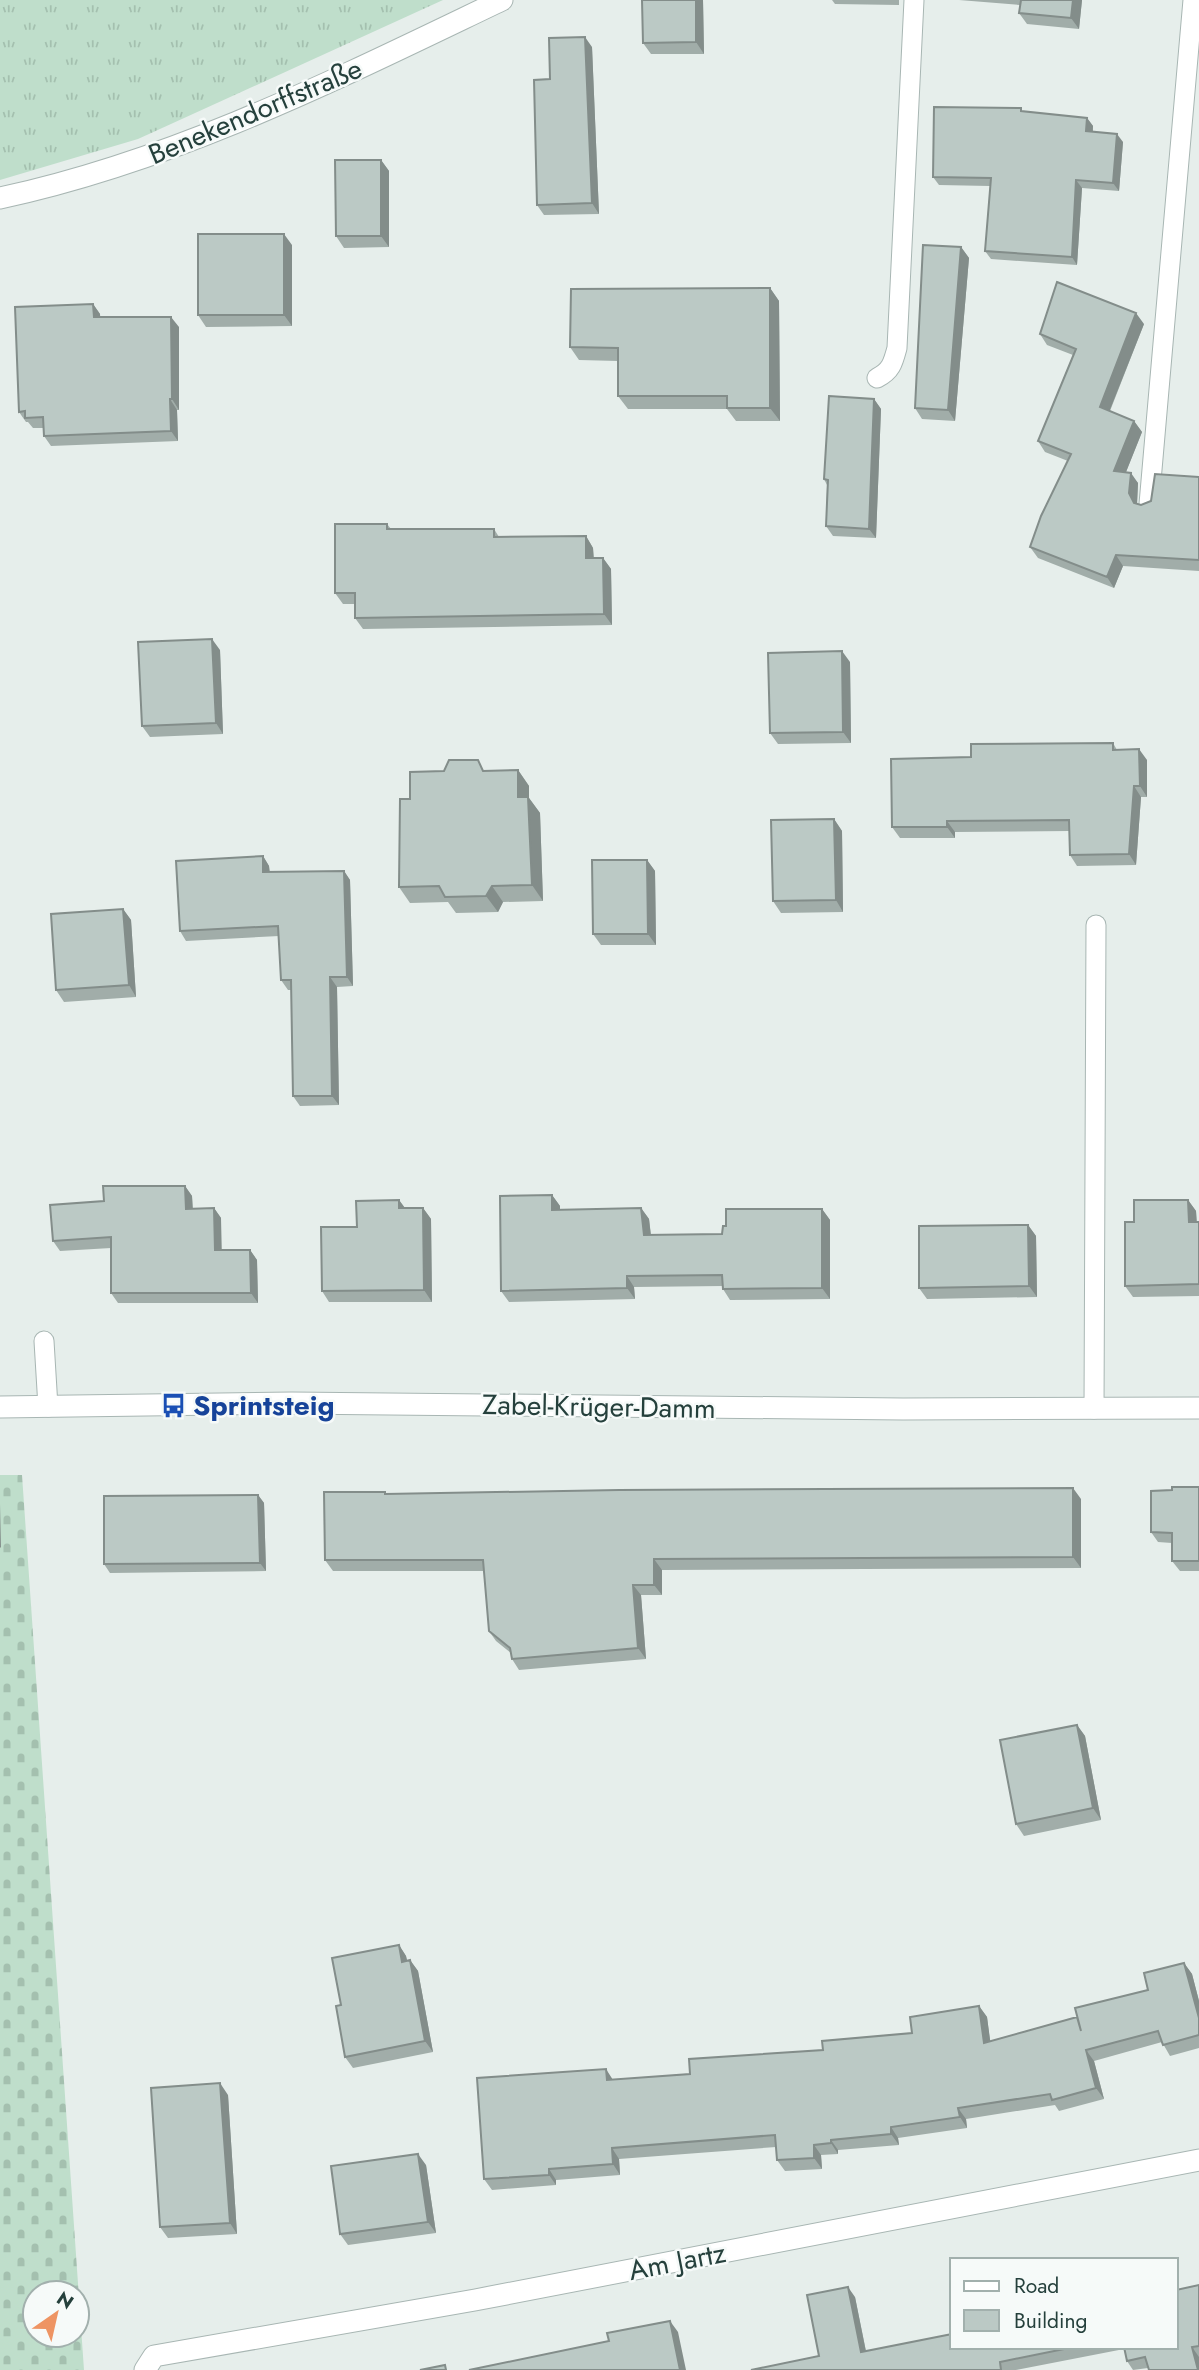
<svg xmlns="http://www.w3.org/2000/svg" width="1199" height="2370" viewBox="0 0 1199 2370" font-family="Jost,sans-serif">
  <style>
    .grass { fill: url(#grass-tufts) }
    .cemetery { fill: url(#cemetery-stones); fill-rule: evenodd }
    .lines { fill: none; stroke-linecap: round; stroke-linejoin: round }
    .service-casing { stroke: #a8b6b3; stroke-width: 21 }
    .minor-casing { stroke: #a8b6b3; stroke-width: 23 }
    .tertiary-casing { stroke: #a8b6b3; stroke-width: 23 }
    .service { stroke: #fff; stroke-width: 19 }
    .minor { stroke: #fff; stroke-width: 21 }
    .tertiary { stroke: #fff; stroke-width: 21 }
    .wall { fill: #a1ada9 }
    .shaded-wall { fill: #838d8a }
    .building { fill: #bbc9c5; stroke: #838d8a; stroke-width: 2 }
    .labels { text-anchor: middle; stroke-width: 5; stroke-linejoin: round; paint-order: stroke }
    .street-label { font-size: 28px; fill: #25403c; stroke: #f6faf9 }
    .transit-label { font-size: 28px; font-weight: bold; fill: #164399; stroke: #f6faf9; text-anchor: start }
  </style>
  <defs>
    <pattern id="grass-tufts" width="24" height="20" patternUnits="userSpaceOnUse" patternTransform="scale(1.75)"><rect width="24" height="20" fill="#bfdecb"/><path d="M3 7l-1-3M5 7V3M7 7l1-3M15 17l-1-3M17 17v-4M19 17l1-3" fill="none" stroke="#a4c0af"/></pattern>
    <pattern id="cemetery-stones" width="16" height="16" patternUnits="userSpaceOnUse" patternTransform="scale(1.75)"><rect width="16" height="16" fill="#bfdecb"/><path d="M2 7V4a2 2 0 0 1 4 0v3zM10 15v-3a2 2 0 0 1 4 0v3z" fill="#a4c0af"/></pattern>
  </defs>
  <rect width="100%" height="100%" fill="#e6eeeb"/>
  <!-- grass -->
  <path class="grass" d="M0,0H443L138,139L0,180Z"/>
  <!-- cemetery -->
  <path class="cemetery" d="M0,1475H22L84,2370H0ZM35,2293H77V2335H35Z"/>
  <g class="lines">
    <defs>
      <path id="service" d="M877,378C891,371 893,363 897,348L914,0
        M1149,504L1193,0
        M44,1341L48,1407
        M1094,1409L1096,925"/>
      <path id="minor" d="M0,198C177,160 339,78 502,0
        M145,2370L154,2356L475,2300L1199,2160"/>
      <path id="tertiary" d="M0,1407L292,1403L903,1409L1199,1408"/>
    </defs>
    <!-- service casing -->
    <use href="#service" class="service-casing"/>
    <!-- minor casing -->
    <use href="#minor" class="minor-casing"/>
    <!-- tertiary casing -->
    <use href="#tertiary" class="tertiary-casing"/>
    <!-- service -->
    <use href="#service" class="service"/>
    <!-- minor -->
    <use href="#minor" class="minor"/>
    <!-- tertiary -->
    <use href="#tertiary" class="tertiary"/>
  </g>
  <!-- wall -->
  <path class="wall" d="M703,0L704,54H651L643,43Z
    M832,0H899V5L835,4Z
    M959,0H1082L1079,29L1027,24L1019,13L1020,5Z
    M592,47L599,214L544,215L537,205L550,79Z
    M1024,112L1087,118L1093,126V131L1123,142L1119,191L1082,188L1077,265L991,259L985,251L990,186L939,185L933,177Z
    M381,160L389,171V247L344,248L336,236Z
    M292,245V326L206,327L198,315Z
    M961,247L969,258L955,421L922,419L915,408Z
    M770,288L779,301L780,421H736L727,409H628L618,396V361L579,360L570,347Z
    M93,304L100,314V317L179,327V410H177L178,441L51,446L44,436L43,428H33L28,422H26L19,412Z
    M1144,324L1110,411L1134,421L1142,432L1126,472L1138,483L1137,504L1141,505L1199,477V571L1123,566L1114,588L1038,558L1030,547L1068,461L1045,452L1038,441L1073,355L1047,345L1040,334Z
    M874,399L881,409L876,538L833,536L826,526L827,485L824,479Z
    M387,524L391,529H494L499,537L586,536L593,548L594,558H603L611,569L612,625L363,629L355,618V604H343L335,593Z
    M220,650L223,734L150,737L142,726Z
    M850,662L851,743L778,744L770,733Z
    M1113,743L1117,750L1147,760V797H1141L1136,865L1077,866L1070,855L1069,831L955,832V838H900L892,827L971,757Z
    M518,770L529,786V798L540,813L543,901L503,902L498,912L456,913L448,902L410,903L399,887L410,799L486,771Z
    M834,819L842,831L843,912L781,913L773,901Z
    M263,856L269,866L270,872L344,871L350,880L353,986L337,987L339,1105L300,1106L293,1096L291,990H288L281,980L279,936L186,941L180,931Z
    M647,860L655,871L656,945H601L593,934Z
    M123,909L131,920L136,997L64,1002L56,990Z
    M185,1186L192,1196L193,1209L214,1208L221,1218V1250H250L257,1260L258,1303H118L111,1293V1248L60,1251L53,1241L104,1201Z
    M552,1195L560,1206V1210L641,1208L649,1219L651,1235L722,1234L726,1226L822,1209L830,1220V1299L730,1300L723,1289V1286L634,1287L635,1299L509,1302L501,1291Z
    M399,1200L405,1208H423L431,1219L432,1302H329L322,1291L357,1227Z
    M1188,1200L1196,1211L1197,1222H1199V1296L1133,1297L1125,1286L1134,1222Z
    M1028,1225L1036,1236L1037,1297L927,1299L919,1288Z
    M1199,1487V1571H1180L1172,1561V1543L1158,1542L1151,1532L1172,1490Z
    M385,1492L387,1494L1081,1499V1568L662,1570V1595H641L646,1659L519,1670L512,1659L511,1653L496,1641L489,1631L484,1571H333L325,1560Z
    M258,1495L264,1503L266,1571L110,1573L104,1564Z
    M1077,1725L1085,1736L1101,1820L1024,1836L1016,1824Z
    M399,1945L406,1956L407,1961L410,1960L418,1971L433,2052L353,2068L345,2057L341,2005Z
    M1184,1963L1192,1974L1199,2001V2048L1170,2056L1162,2042L1094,2061L1104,2099L1059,2111L1055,2105L966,2119L967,2128L898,2138L899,2145L838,2150V2154L821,2155L822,2169L785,2171L777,2160L776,2147L619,2159L620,2175L556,2180V2185L492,2190L484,2179L613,2080L690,2074L912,2033L979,2006L987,2017L990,2041L1077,2017L1148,1990Z
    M228,2095L237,2234L168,2238L160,2227Z
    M426,2165L436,2233L348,2245L340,2234Z
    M1199,2285V2370L1148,2368L1133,2370L1127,2361L1124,2349L1016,2370H751L819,2356L855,2297L866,2351L952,2347H1176Z"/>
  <!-- shaded-wall -->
  <path class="shaded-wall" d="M696,0H703L704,54L696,42Z
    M1073,0H1082L1079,29L1071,18Z
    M585,37L592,47L599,214L592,203Z
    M1087,118L1093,126L1092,139L1086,131Z
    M1117,134L1123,142L1119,191L1113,183Z
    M381,160L389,171V247L381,236Z
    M1076,180L1082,188L1077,265L1072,257Z
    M284,234L292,245V326L284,315Z
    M961,247L969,258L955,421L948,410Z
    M770,288L779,301L780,421L770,408Z
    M93,304L100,314L101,328L94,317Z
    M1136,313L1144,324L1107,417L1100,407Z
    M171,317L179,327V410L172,399Z
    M170,399L177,410L178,441L171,431Z
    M874,399L881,409L876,538L869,529Z
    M1134,421L1142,432L1122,482L1114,471Z
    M1131,473L1138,483L1137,504L1134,503L1129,493Z
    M586,536L593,548L594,569L586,558Z
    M1116,555L1123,566L1114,588L1107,577Z
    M603,558L611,569L612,625L604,614Z
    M212,639L220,650L223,734L216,723Z
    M842,651L850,662L851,743L843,732Z
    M1139,749L1147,760V797L1140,786Z
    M518,770L529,786V798L540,813L543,901L532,885L518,797Z
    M1134,786L1141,797L1136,865L1129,854Z
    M834,819L842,831L843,912L836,900Z
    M947,821L955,832V838L947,827Z
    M263,856L269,866L270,882L263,872Z
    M647,860L655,871L656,945L648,934Z
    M344,871L350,880L353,986L347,977Z
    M492,886L503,902L498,912L486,896Z
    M123,909L131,920L136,997L129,985Z
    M330,977L337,987L339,1105L332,1096Z
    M185,1186L192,1196L193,1219L186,1209Z
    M552,1195L560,1206V1221L552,1210Z
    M399,1200L407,1211L399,1208Z
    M1188,1200L1196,1211L1197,1233L1189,1222Z
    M214,1208L221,1218L222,1260L215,1250Z
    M423,1208L431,1219L432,1302L424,1290Z
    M641,1208L649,1219L652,1246L644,1235Z
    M822,1209L830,1220V1299L822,1288Z
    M1028,1225L1036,1236L1037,1297L1029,1286Z
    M250,1250L257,1260L258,1303L251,1293Z
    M627,1276L634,1287L635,1299L627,1288Z
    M1073,1488L1081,1499V1568L1073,1557Z
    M258,1495L264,1503L266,1571L260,1563Z
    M0,1504L1,1548L0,1547Z
    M654,1559L662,1570V1595L654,1585Z
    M633,1585L641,1595L646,1659L638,1648Z
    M1077,1725L1085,1736L1101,1820L1093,1808Z
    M399,1945L406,1956L410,1973L402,1962Z
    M410,1960L418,1971L433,2052L425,2041Z
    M1184,1963L1192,1974L1199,2001V2018Z
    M979,2006L987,2017L992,2054L984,2043Z
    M1086,2050L1094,2061L1104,2099L1096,2088Z
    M606,2069L613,2080H607Z
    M220,2083L228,2095L237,2234L230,2223Z
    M958,2108L966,2119L967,2128L960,2117Z
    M891,2127L898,2138L899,2145L891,2134Z
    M831,2140L838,2150V2154L831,2143Z
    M814,2145L821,2155L822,2169L814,2158Z
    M612,2148L619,2159L620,2175L613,2164Z
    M418,2154L426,2165L436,2233L428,2222Z
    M549,2169L556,2180V2185L549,2175Z
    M848,2287L855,2297L868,2362L861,2352Z
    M670,2321L678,2332L686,2370H680Z
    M1192,2347L1199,2357V2370H1198Z"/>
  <!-- building -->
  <path class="building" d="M642,0H696V42L643,43Z
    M1021,0H1073L1071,18L1019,13Z
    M585,37L592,203L537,205L534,80L550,79L549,38Z
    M934,107L1021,108V111L1087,118L1086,131L1117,134L1113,183L1076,180L1072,257L985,251L991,178L933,177Z
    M335,160H381V236H336Z
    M198,234H284V315H198Z
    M923,245L961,247L948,410L915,408Z
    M1057,282L1136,313L1100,407L1134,421L1114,471L1131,473L1129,493L1134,503L1141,505L1151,501L1155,474L1199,477V560L1116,555L1107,577L1030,547L1041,516L1071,454L1038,441L1076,349L1040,334Z
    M770,288V408H727V396H618V348L570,347L571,289Z
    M93,304L94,317H171L172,399H170L171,431L44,436L43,417L25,418V411L19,412L15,307Z
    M829,396L874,399L869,529L826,526L828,480L824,479Z
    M335,524H387V529H494V537L586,536V558H603L604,614L355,618V593H335Z
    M212,639L216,723L142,726L138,642Z
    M842,651L843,732L770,733L768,653Z
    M1113,743V750L1139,749L1140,786H1134L1129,854L1070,855L1069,820L947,821V827H892L891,759L971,757V744Z
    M449,760H478L483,771L518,770V797H528L532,885L492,886L486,896L445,897L439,886L399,887L400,799H410V772L444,771Z
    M834,819L836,900L773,901L771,820Z
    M263,856V872L344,871L347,977H330L332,1096H293L291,980H281L278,926L180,931L176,861Z
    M592,860H647L648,934H593Z
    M123,909L129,985L56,990L51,914Z
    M103,1186H185L186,1209L214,1208L215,1250H250L251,1293H111V1237L53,1241L50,1205L104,1201Z
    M552,1195V1210L641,1208L644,1235L722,1234L723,1226H726V1209H822V1288L723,1289L722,1275L627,1276V1288L501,1291L500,1196Z
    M399,1200V1208H423L424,1290L322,1291L321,1227H357L356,1201Z
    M1134,1200H1188L1189,1222H1199V1284L1125,1286V1222H1134Z
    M1028,1225L1029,1286L919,1288V1226Z
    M1172,1487H1199V1561H1172V1533L1151,1532V1491L1172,1490Z
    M1073,1488V1557L654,1559V1585H633L638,1648L512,1659L510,1648L489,1631L483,1560H325L324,1492H385V1494L619,1490Z
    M258,1495L260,1563L104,1564V1496Z
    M1077,1725L1093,1808L1016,1824L1000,1740Z
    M399,1945L402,1962L410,1960L425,2041L345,2057L336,2006L341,2005L332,1958Z
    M1184,1963L1199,2018V2035L1163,2045L1158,2031L1086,2050L1096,2088L1052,2100L1050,2094L958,2108L960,2117L891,2127V2134L831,2140V2143L814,2145V2158L777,2160L775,2135L612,2148L613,2164L549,2169V2175L484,2179L477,2078L606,2069L607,2080L690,2074L689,2059L823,2050L822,2041L912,2033L910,2017L979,2006L984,2043L1077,2017L1081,2031L1075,2008L1148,1990L1144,1973Z
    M220,2083L230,2223L160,2227L151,2088Z
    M418,2154L428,2222L340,2234L331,2166Z
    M1199,2285V2346L1192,2347L1198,2370H1149L1145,2357L1127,2361L1124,2347H1176V2290Z
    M848,2287L861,2352L952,2334V2347H1074L1000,2362L1001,2370H751L819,2356L807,2295Z
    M670,2321L680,2370H469L609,2341L607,2333Z
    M445,2365L446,2370H420Z"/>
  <!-- icons -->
  <defs>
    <symbol id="bus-bare" viewBox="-9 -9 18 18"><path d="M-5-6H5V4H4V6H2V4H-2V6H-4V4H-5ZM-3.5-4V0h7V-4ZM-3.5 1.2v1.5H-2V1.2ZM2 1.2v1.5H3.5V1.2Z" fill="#1a4fb4" stroke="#f6faf9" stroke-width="2.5" paint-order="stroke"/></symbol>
  </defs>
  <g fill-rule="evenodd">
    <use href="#bus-bare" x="156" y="1388" width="35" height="35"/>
  </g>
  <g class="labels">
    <!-- street labels -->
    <g class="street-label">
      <text transform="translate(255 111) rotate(-23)" y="10">Benekendorffstraße</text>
      <text transform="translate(599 1406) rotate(1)" y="10">Zabel-Krüger-Damm</text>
      <text transform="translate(677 2261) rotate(-11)" y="10">Am Jartz</text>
    </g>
    <!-- transit labels -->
    <g class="transit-label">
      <text x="193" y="1415">Sprintsteig</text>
    </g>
  </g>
  <!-- legend -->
  <rect x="950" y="2258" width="228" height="91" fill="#f6faf9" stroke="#a2b0ad" stroke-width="2"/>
  <rect x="964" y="2281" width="35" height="10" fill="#ffffff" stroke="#a2b0ad" stroke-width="2"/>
  <text x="1014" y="2293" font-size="21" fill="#25403c">Road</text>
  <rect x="964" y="2310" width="35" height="21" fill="#bbc9c5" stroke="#a2b0ad" stroke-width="2"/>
  <text x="1014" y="2328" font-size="21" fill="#25403c">Building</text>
  <!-- north arrow -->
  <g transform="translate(56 2314) rotate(34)"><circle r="33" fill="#f6faf9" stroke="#a2b0ad" stroke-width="2"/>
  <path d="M0-5L12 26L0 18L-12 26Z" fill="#ee9463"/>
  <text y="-10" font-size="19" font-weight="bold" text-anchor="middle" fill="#25403c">N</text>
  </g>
</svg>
